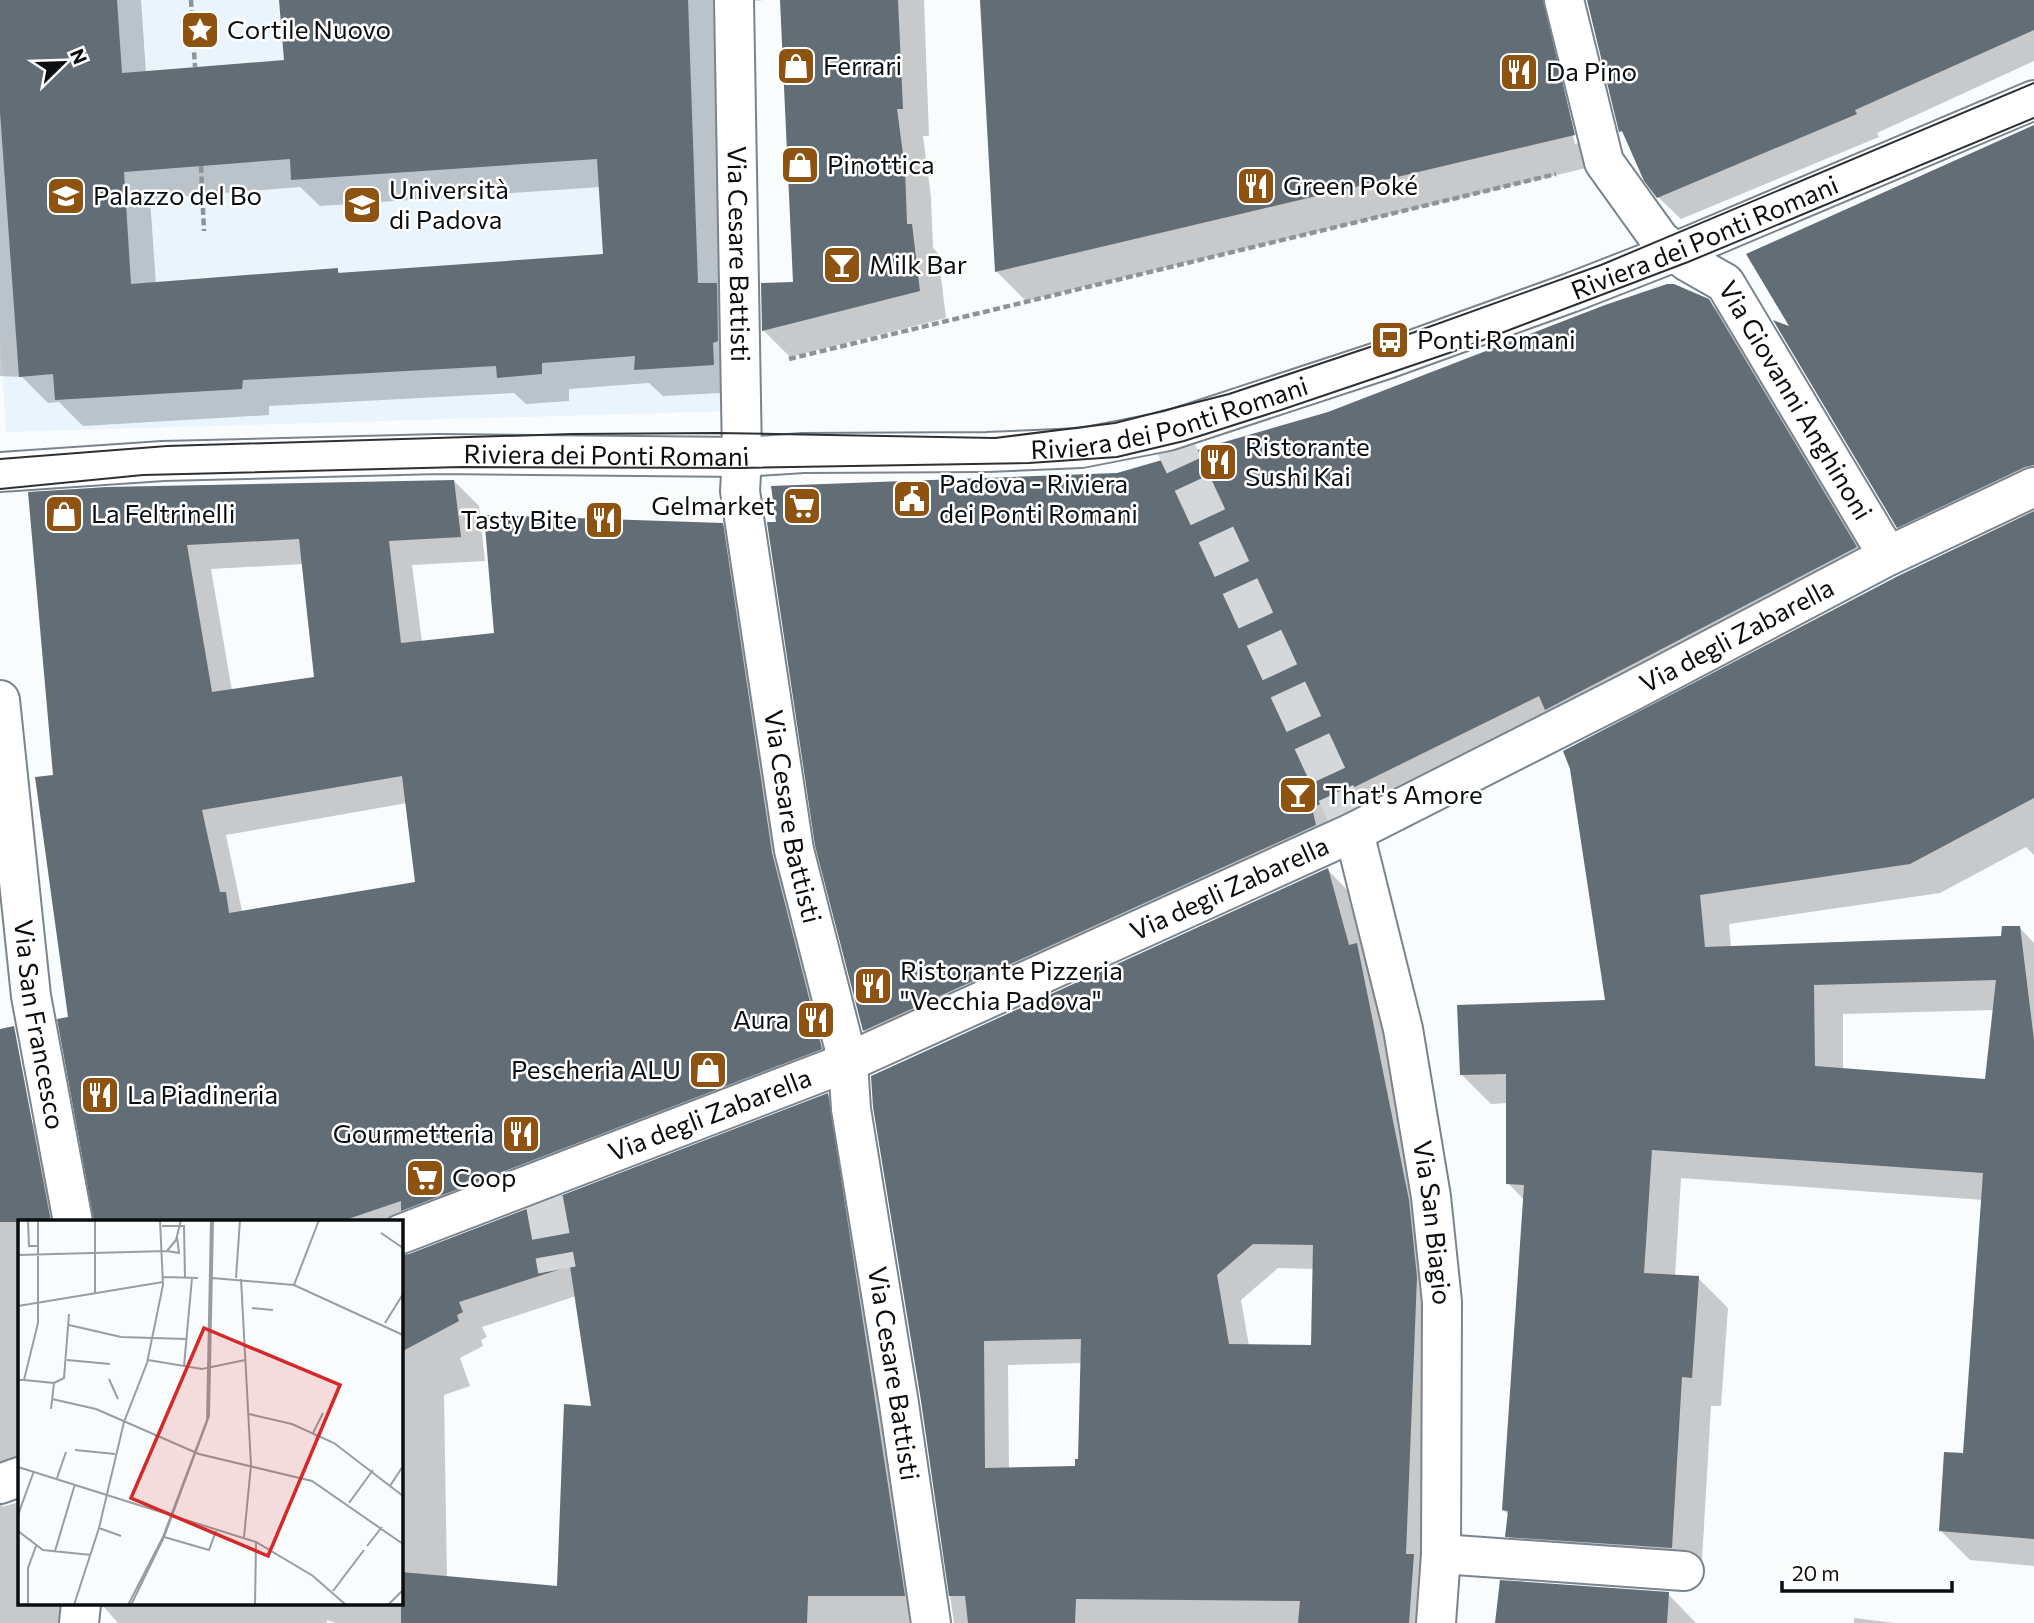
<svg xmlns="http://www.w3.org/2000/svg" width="2034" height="1623" viewBox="0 0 2034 1623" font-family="Commissioner,sans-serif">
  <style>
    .built { fill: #e9f4fd }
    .shadow { fill: #0003; fill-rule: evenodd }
    .building { fill: #636d75; fill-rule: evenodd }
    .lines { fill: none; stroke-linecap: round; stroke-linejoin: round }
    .minor-tunnel { stroke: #d5d8da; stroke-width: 38; stroke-dasharray: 38 19; stroke-linecap: butt }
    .minor-casing { stroke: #7a848d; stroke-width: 42 }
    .path { stroke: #909395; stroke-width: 4.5; stroke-dasharray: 7 3.5; stroke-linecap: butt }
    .minor { stroke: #fff; stroke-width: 38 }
    .tram { stroke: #2d3033; stroke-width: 2 }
    .labels { text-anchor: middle; stroke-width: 5; stroke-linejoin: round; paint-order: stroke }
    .poi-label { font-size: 26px; fill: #0a0e11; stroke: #fff; text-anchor: start }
    .street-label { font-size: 26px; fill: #0a0e11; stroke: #fff }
    .inset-road { fill: none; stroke: #999d9f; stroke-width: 2 }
    .view { fill: #d62828; fill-opacity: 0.15; stroke: #d62828; stroke-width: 3.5 }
    .inset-edge { fill: none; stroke: #0a0e11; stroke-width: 3.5 }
  </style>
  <rect width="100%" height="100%" fill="#f9fcfd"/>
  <!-- built -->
  <path class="built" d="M0,0H722L728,411L6,432L0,337Z"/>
  <!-- shadow -->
  <path class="shadow" d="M0,0H141L146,73L286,62L281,0H764L714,5L724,293L740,392L663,396L649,383L569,389V401L526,404L514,393L269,406V415L83,426L59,402L48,403L22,377L0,376ZM300,187L320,206L601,187L605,256L341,274L337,270L156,284L150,199Z
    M782,0H924L929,136H923L931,197L933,248L938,253L946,318L790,357L763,330L795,284Z
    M981,0H1543L1571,29L1603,164L1026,301L997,272ZM1541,4H1544L1579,143L1575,144Z
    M2034,0V61L1877,133L1879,137L1681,219L1658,197L1626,136L1621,131Z
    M2034,127V506L1928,556L1898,527L1793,329Z
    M1708,301L1740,332L1887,579L1578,740L1566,729L895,1061L864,1030L1118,474Z
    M454,481L479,506L485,561L412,565L422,642L496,634L722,524L747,549L846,1073L409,1244L403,1257L828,1095L852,1120L929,1623H336L327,1620V1623H118L104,1607L98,1608L86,1623H0V1044L31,1121L56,1146L70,1222H19V1487L7,1495L2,1507L19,1502V1604H401V1222H96L30,494ZM304,564L316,679L232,691L211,569ZM407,803L417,883L242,911L226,835ZM576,1296L593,1408L559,1588L447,1578L444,1395L470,1386L460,1358L483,1346L481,1340L487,1337L482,1327Z
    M2034,513V855L2026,847L1940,893L1729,924L1731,947L2003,938L2020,928L2034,943V1566L1970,1560L1941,1531L1965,1455L1983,1200L1681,1178L1675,1277L1698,1278L1728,1308L1721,1406H1711L1701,1577L1536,1565L1507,1536L1509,1515L1503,1510L1524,1200L1508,1183V1103L1491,1104L1461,1074L1607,1002L1572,768ZM1995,1010L1987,1081L1843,1070V1014Z
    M1328,870L1352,895L1432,1218L1435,1623H954L922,1401ZM1278,1268L1314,1269L1313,1347L1249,1346L1241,1300ZM1082,1363L1080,1460L1077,1468L1009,1470L1008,1365Z
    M1668,1594L1696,1623H1497Z
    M1854,1618L1895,1623H1854Z"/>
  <!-- building -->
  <path class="building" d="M0,0H117L122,73L284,60L279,0H688L698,283H717L718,341L713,343L714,365L634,370L635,356L542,363V374L497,378L496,366L243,380L242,389L55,400L53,374L19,377L0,112ZM290,159L291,180L597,159L603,254L338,273V268L131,284L124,172Z
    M780,0H898L903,109H897L905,169L907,224H912L920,291L762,331L761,283L793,282Z
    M980,0H1543L1575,135L995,272Z
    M1587,0H2034V30L1855,110L1857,114L1657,198L1644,181L1622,131L1619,132Z
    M2034,125V465L2025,467L1897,528L1773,320L1789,326L1746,254Z
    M1667,284H1674L1709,299L1857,547L1545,710L1539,696L1312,808L1316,825L863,1031L815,846L767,522H776L771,486L1117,473L1328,412L1605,305Z
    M454,480L461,537L389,541L401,643L494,633L484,515L723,523L772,853L822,1049L401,1211V1201L339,1222H94L57,1019L68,1017L35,777L53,775L28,492L107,487ZM299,539L314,677L212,692L187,545ZM402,776L415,882L229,913L226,892H220L202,810Z
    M2034,511V798L1910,864L1700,895L1705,947L2001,936L2002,926H2020L2034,1040V1539L1939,1531L1944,1452L1963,1453L1983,1173L1652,1150L1644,1273L1699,1276L1692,1378L1682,1377L1672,1548L1505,1537L1508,1511L1502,1510L1524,1185L1506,1184V1074L1460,1075L1457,1005L1605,1000L1570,769L1563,751L1898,576ZM1996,980L1985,1079L1815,1066L1814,985Z
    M1328,868L1349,945L1357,943L1409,1200L1417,1277L1406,1554H1414L1409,1623H1298L1300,1601L1076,1599L1075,1623H968L965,1596H949L921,1401L873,1107L871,1076ZM1253,1244L1313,1245L1311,1345L1229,1344L1217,1275ZM1081,1339L1078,1459H1075V1466L985,1468L984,1341Z
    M14,1026L51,1222H0V1029Z
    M828,1093L905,1596H808L807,1623H401V1572L557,1586L564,1404L591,1406L570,1266L459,1302L463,1312L457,1315L459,1321L401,1352V1255L409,1254Z
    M1500,1580L1669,1592L1667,1623H1495Z"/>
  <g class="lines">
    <!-- minor-tunnel -->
    <path class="minor-tunnel" d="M1168,431L1354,832
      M544,1199L557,1270"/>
    <defs>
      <g id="minor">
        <path id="s1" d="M734,0L742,457L740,491L794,850L848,1062L851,1109L899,1404L931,1623"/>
        <path id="s2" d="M1564,0L1604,162L1660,240L1688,262L1725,283L1888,556"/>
        <path id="s3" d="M0,472L163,461L439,454L742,457L803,453L987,452L1081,448L1168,431L1390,358L1570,293L1675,252L2034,100"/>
        <path id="s4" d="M0,700L31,996L73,1222"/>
        <path id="s5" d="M1354,832L1403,1029L1431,1197L1442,1302L1441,1554L1436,1623"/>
        <path id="s6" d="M401,1234L848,1062L1354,832L1630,692L1888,556L2034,487"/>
        <path d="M0,1484L19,1477"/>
        <path d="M1441,1554L1684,1571"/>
        <path d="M79,1623L81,1604"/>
      </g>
    </defs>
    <!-- minor casing -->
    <use href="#minor" class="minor-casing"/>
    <!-- path -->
    <path class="path" d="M191,0L195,67
      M201,166L204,231
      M789,359L1556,174"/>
    <!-- minor -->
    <use href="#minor" class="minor"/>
    <!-- tram -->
    <path class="tram" d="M0,459L167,446L572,434L717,433L995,438L1115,423L1229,394L1412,333L1601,265L2034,83
      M0,489L143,475L462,467L740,468L1029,463L1117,457L1184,441L1281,410L1449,353L1688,262L2034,118"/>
  </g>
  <!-- icons -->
  <defs>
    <symbol id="sight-square" viewBox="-11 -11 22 22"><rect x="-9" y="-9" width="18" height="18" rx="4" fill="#8e5211" stroke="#fff"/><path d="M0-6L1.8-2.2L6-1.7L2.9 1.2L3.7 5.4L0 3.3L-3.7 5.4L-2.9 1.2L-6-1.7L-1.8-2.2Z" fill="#fff"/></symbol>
    <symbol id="shop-square" viewBox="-11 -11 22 22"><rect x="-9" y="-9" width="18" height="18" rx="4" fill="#8e5211" stroke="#fff"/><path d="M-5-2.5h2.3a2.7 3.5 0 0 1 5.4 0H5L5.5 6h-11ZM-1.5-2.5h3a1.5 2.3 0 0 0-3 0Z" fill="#fff"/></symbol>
    <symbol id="restaurant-square" viewBox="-11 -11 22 22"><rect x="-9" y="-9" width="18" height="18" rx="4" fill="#8e5211" stroke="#fff"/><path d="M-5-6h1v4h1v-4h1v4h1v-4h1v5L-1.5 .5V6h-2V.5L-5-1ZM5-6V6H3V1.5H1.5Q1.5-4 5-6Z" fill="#fff"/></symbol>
    <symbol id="university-square" viewBox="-11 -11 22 22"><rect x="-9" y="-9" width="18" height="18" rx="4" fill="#8e5211" stroke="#fff"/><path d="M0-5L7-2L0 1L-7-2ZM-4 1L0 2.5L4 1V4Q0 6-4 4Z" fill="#fff"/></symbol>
    <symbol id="bar-square" viewBox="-11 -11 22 22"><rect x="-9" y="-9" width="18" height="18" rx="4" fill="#8e5211" stroke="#fff"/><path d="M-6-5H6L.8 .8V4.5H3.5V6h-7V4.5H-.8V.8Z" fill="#fff"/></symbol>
    <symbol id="bus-square" viewBox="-11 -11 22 22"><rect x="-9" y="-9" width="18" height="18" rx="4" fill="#8e5211" stroke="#fff"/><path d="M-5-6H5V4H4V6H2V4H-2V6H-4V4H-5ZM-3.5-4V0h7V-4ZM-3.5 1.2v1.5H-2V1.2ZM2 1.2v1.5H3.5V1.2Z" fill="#fff"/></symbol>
    <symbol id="civic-square" viewBox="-11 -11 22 22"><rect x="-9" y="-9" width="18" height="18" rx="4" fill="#8e5211" stroke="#fff"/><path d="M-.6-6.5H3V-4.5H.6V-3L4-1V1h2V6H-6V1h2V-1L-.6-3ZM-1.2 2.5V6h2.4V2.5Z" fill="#fff"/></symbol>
    <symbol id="supermarket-square" viewBox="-11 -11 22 22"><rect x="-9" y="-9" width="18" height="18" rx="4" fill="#8e5211" stroke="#fff"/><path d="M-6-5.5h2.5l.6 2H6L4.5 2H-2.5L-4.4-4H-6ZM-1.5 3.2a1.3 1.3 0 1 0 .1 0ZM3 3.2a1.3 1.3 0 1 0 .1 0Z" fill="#fff"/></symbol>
  </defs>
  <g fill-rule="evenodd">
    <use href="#sight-square" x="178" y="8" width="44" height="44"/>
    <use href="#shop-square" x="774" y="44" width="44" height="44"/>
    <use href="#restaurant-square" x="1497" y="50" width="44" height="44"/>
    <use href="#shop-square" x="778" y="143" width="44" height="44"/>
    <use href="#restaurant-square" x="1234" y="164" width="44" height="44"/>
    <use href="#university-square" x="44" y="174" width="44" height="44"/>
    <use href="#university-square" x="340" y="183" width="44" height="44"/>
    <use href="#bar-square" x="820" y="243" width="44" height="44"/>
    <use href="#bus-square" x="1368" y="318" width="44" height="44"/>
    <use href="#restaurant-square" x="1196" y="440" width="44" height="44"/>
    <use href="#civic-square" x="890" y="477" width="44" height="44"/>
    <use href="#supermarket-square" x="780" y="484" width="44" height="44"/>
    <use href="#shop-square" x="42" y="492" width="44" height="44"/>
    <use href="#restaurant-square" x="582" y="498" width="44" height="44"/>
    <use href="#bar-square" x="1276" y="773" width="44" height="44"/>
    <use href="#restaurant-square" x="851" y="964" width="44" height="44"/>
    <use href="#restaurant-square" x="794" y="998" width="44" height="44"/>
    <use href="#shop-square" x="686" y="1048" width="44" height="44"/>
    <use href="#restaurant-square" x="78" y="1073" width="44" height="44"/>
    <use href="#restaurant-square" x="499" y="1112" width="44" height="44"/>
    <use href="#supermarket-square" x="403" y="1156" width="44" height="44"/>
  </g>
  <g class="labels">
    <!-- poi labels -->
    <g class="poi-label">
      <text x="227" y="39">Cortile Nuovo</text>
      <text x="823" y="75">Ferrari</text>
      <text x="1546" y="81">Da Pino</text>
      <text x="827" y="174">Pinottica</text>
      <text x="1283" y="195">Green Poké</text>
      <text x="389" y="199">Università<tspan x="389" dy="30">di Padova</tspan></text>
      <text x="93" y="205">Palazzo del Bo</text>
      <text x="869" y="274">Milk Bar</text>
      <text x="1417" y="349">Ponti Romani</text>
      <text x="1245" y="456">Ristorante<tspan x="1245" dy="30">Sushi Kai</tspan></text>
      <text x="939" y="493">Padova - Riviera<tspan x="939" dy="30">dei Ponti Romani</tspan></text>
      <text x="775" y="515" text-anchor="end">Gelmarket</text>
      <text x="91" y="523">La Feltrinelli</text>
      <text x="577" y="529" text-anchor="end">Tasty Bite</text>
      <text x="1325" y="804">That's Amore</text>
      <text x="900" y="980">Ristorante Pizzeria<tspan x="900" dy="30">"Vecchia Padova"</tspan></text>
      <text x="789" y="1029" text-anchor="end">Aura</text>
      <text x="681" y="1079" text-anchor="end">Pescheria ALU</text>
      <text x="127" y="1104">La Piadineria</text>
      <text x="494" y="1143" text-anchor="end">Gourmetteria</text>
      <text x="452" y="1187">Coop</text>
    </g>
    <!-- street labels -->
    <g class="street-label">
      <text dy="9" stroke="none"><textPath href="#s3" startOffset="1741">Riviera dei Ponti Romani</textPath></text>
      <text dy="9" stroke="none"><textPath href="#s1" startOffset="254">Via Cesare Battisti</textPath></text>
      <text dy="9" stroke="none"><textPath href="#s2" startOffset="478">Via Giovanni Anghinoni</textPath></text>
      <text dy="9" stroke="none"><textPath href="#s3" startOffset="1174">Riviera dei Ponti Romani</textPath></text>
      <text dy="9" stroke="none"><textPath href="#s3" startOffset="607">Riviera dei Ponti Romani</textPath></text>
      <text dy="9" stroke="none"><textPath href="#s6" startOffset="1465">Via degli Zabarella</textPath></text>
      <text dy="9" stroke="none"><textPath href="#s1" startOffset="821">Via Cesare Battisti</textPath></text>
      <text dy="9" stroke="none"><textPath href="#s6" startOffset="898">Via degli Zabarella</textPath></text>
      <text dy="9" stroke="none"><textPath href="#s4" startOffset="327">Via San Francesco</textPath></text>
      <text dy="9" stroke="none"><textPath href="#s6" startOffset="331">Via degli Zabarella</textPath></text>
      <text dy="9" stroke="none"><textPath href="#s5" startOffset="399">Via San Biagio</textPath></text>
      <text dy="9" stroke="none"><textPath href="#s1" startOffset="1388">Via Cesare Battisti</textPath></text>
    </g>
  </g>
  <!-- overview -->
  <g transform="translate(18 1220)">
    <rect width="385" height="385" fill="#f9fcfd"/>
    <path class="inset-road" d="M10,0L11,26H20M77,0V73M144,6H166L167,58M363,13L385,28M149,31L161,33L159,17M0,35L149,31L158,20L163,0M145,57L180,58M194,58L276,65L385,115M218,58L222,0M223,59L233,245L226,317M276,65L301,0M0,86L145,62M234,88L255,90M367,103L385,74M51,105L103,117L168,119M49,140L92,144M130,140L184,149L227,140M166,146L174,58M91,159L100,179M0,160H6L20,103V0M6,160L36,163L33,189M36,163L46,158L51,94M34,179L78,189L181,234L294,261L385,324M231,194L274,204L316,223L385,276M295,213L305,193M57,230L97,234M0,247L238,322L295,356L328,385M39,258L48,232M372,266L385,246M331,283L355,250M0,295L16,251M81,308L103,316M0,311L25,330L73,335M146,317L191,330L198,311M349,326L364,307M37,331L57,264M315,371L346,330M10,385V348L18,326M56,385L81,308L106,202L129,143L145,65L142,0M110,385L145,317L189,200L193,0M113,385L146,317L191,196L195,0M237,385L238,322M370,385L385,370"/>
    <path class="view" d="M186,108L322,165L250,336L113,278Z"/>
    <rect width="385" height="385" class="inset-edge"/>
  </g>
  <!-- north arrow -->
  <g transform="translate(63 63) rotate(67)" stroke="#ffffff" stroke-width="5" paint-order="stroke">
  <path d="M0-5L12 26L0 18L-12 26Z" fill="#0a0e11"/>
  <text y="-10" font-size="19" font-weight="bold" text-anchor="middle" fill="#0a0e11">N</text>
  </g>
  <!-- scale -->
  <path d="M1782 1581v10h170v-10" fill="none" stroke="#0a0e11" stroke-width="3.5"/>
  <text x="1792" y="1581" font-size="21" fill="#0a0e11" stroke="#ffffff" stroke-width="5" paint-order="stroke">20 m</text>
</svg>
